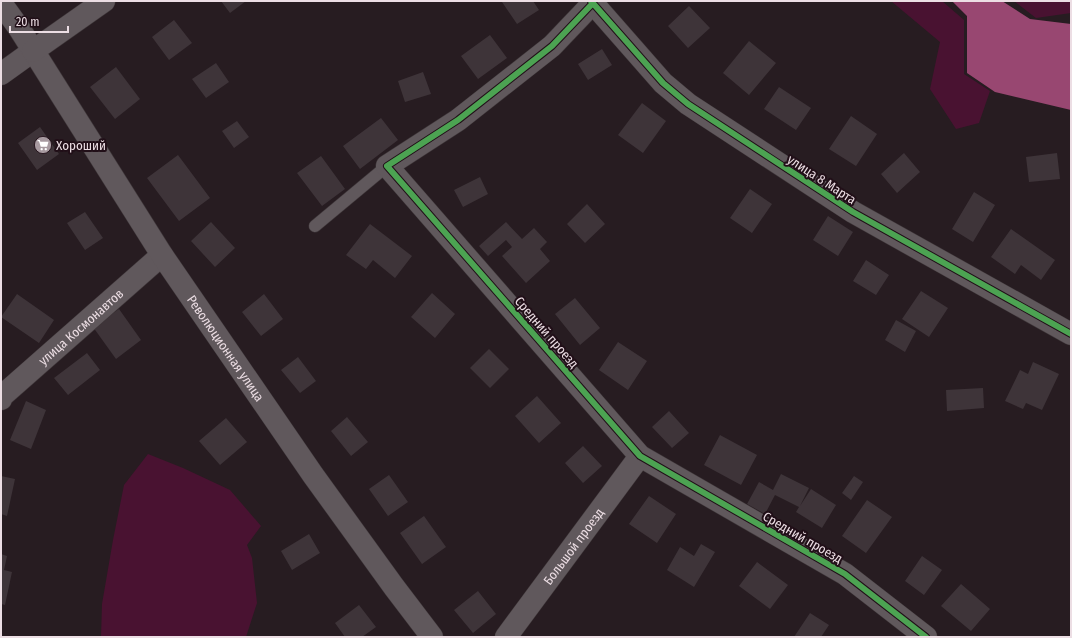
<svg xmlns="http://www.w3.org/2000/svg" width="1072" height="638" viewBox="0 0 1072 638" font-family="'Fira Sans Condensed',sans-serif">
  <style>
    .green { fill: #491231 }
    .water { fill: #984771 }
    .building { fill: #3e3439 }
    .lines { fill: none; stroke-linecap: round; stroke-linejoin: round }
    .lane-casing { stroke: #3f373a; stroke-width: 13 }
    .street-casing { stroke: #3f373a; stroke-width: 23 }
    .secondary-casing { stroke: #3f373a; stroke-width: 23 }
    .lane { stroke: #60585c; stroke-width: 12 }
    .street { stroke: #60585c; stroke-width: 22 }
    .secondary { stroke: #60585c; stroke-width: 22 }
    .cycleway-casing { stroke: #210f18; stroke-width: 8 }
    .cycleway { stroke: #4ca352; stroke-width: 6 }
    .labels { text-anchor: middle; stroke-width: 4; stroke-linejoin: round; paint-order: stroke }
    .poi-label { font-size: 13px; fill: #ecdee4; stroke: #210f18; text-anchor: start }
    .street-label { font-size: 13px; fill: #ecdee4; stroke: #210f18 }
  </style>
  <rect width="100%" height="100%" fill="#271c21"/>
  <!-- green -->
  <path class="green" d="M891,1H942L964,20V74L990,91L979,123L956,129L930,89L940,42Z
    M1014,1H1071V13L1036,18Z
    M148,454L183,468L230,490L261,526L247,545L252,558L257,603L246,637H101L102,604L113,540L124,485Z"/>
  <!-- water -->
  <path class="water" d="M952,1H1002L1030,19L1071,24V110L995,92L967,73V16Z"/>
  <!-- building -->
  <path class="building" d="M221,1H246L230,13Z
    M504,1H533L539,10L517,24L502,2Z
    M689,6L710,28L688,48L668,26Z
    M174,20L192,43L169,60L152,37Z
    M490,35L507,58L478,79L461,56Z
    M749,41L776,63L749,95L723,73Z
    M602,49L612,65L588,80L578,64Z
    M216,63L229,82L206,98L192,79Z
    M116,67L140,99L115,119L90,87Z
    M423,72L431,94L405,102L398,81Z
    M779,87L811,108L796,130L764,109Z
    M642,103L666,121L643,153L618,135Z
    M851,116L877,134L856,166L829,149Z
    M381,118L398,140L360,169L343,146Z
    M237,121L249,137L234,148L222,131Z
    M40,127L59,154L37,170L18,143Z
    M904,153L920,172L897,193L881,174Z
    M1057,153L1060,179L1029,182L1026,157Z
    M178,155L210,198L179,221L147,178Z
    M321,156L345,189L322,206L297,173Z
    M480,177L488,194L463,207L454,190Z
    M750,189L772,204L752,233L730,218Z
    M974,192L995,205L973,242L952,229Z
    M587,204L605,224L585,243L567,224Z
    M85,212L103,238L85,250L67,223Z
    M828,216L853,232L838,256L813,240Z
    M211,222L235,248L215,267L191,241Z
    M506,222L522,239L534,228L547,242L540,249L550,261L526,283L502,256L512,247L506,240L488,256L479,246Z
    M370,224L412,256L395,278L373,260L366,269L346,255Z
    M1011,229L1055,260L1041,280L1021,265L1015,274L991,257Z
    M866,260L889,275L876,295L853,281Z
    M921,291L948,308L929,337L902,319Z
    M432,293L455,314L435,338L411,317Z
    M17,294L54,320L39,343L1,317Z
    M264,294L283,319L261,336L242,312Z
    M575,298L600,328L580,345L555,314Z
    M119,309L141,340L116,359L93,327Z
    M896,320L916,331L905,352L885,340Z
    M618,342L647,361L628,390L599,370Z
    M489,349L509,369L490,388L470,368Z
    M87,353L100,370L68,395L54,378Z
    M298,357L316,381L300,393L281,370Z
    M1033,362L1059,374L1042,410L1026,403L1023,409L1005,401L1020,370L1028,374Z
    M983,388L984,408L947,411L946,390Z
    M537,396L561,423L539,443L515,416Z
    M26,401L46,410L31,449L10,440Z
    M669,411L689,433L672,448L652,427Z
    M347,417L368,442L351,456L331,431Z
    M226,418L247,442L220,465L199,441Z
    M720,435L757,455L741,485L704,465Z
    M583,446L602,466L583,483L565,463Z
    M781,474L809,488L800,506L811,489L836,505L822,528L796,512L799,507L775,495L765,514L747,504L759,482L773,490Z
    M389,475L408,502L388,516L369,489Z
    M1,476L15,479L7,516L1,514Z
    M854,476L863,482L851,500L842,493Z
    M649,496L676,514L657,543L629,524Z
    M867,500L892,517L866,553L842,536Z
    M424,516L446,547L422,564L400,533Z
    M309,534L320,553L292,570L281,551Z
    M701,544L715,552L694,587L667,570L680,547L694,556Z
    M1,554L7,556L4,570L12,572L5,605L1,604Z
    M922,556L942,570L924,595L905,581Z
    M757,562L788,585L770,609L739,586Z
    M961,584L990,609L971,631L941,606Z
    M478,591L496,614L473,633L454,610Z
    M359,605L376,627L362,637H345L335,623Z
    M810,613L829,625L821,637H794Z"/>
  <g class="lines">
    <defs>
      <path id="lane" d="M315,226L387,166"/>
      <g id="street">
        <path d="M591,1L663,83L688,104L853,212L1071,334"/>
        <path d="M593,3L552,46L458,120L387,166L640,456L845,574L926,637"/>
        <path d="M1,74L33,51"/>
        <path id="s1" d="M1,399L2,396L162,255"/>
        <path id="s2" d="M506,637L640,456"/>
      </g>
      <g id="secondary">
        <path id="s3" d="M1,3L19,28L162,255L313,475L394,587L432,637"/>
        <path d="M33,51L104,1"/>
      </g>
    </defs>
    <!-- lane casing -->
    <use href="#lane" class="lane-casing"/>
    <!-- street casing -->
    <use href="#street" class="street-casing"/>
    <!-- secondary casing -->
    <use href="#secondary" class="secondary-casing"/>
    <!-- lane -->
    <use href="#lane" class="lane"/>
    <!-- street -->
    <use href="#street" class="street"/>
    <!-- secondary -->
    <use href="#secondary" class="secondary"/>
    <defs>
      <path id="cycleway" d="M591,1L663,83L688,104L853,212L1071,334
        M593,3L552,46L458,120L387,166L640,456L845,574L926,637"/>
    </defs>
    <!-- cycleway casing -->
    <use href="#cycleway" class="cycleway-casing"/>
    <!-- cycleway -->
    <use href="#cycleway" class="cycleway"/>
  </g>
  <!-- icons -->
  <defs>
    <symbol id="supermarket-disc" viewBox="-11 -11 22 22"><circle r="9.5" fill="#a79aa0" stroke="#210f18"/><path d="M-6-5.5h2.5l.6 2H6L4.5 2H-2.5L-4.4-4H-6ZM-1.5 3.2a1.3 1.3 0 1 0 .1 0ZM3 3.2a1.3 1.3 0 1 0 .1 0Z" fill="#fff"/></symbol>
  </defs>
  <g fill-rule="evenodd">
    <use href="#supermarket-disc" x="33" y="135" width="20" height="20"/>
  </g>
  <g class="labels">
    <!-- poi labels -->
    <g class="poi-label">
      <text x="56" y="150">Хороший</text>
    </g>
    <!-- street labels -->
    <g class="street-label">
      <text transform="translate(822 179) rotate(33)" y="5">улица 8 Марта</text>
      <text dy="5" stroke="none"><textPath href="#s1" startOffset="108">улица Космонавтов</textPath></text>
      <text transform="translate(547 332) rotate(49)" y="5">Средний проезд</text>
      <text dy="5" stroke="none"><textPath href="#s3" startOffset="412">Революционная улица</textPath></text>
      <text transform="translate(803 537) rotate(30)" y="5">Средний проезд</text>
      <text dy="5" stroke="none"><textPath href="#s2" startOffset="113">Большой проезд</textPath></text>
    </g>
  </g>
  <!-- border -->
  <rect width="1072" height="638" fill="none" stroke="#ecdee4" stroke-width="4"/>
  <!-- scale -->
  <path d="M10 26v6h58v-6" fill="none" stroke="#ecdee4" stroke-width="2"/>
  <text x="16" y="26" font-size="12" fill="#ecdee4" stroke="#210f18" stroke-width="3" paint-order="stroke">20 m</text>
</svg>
